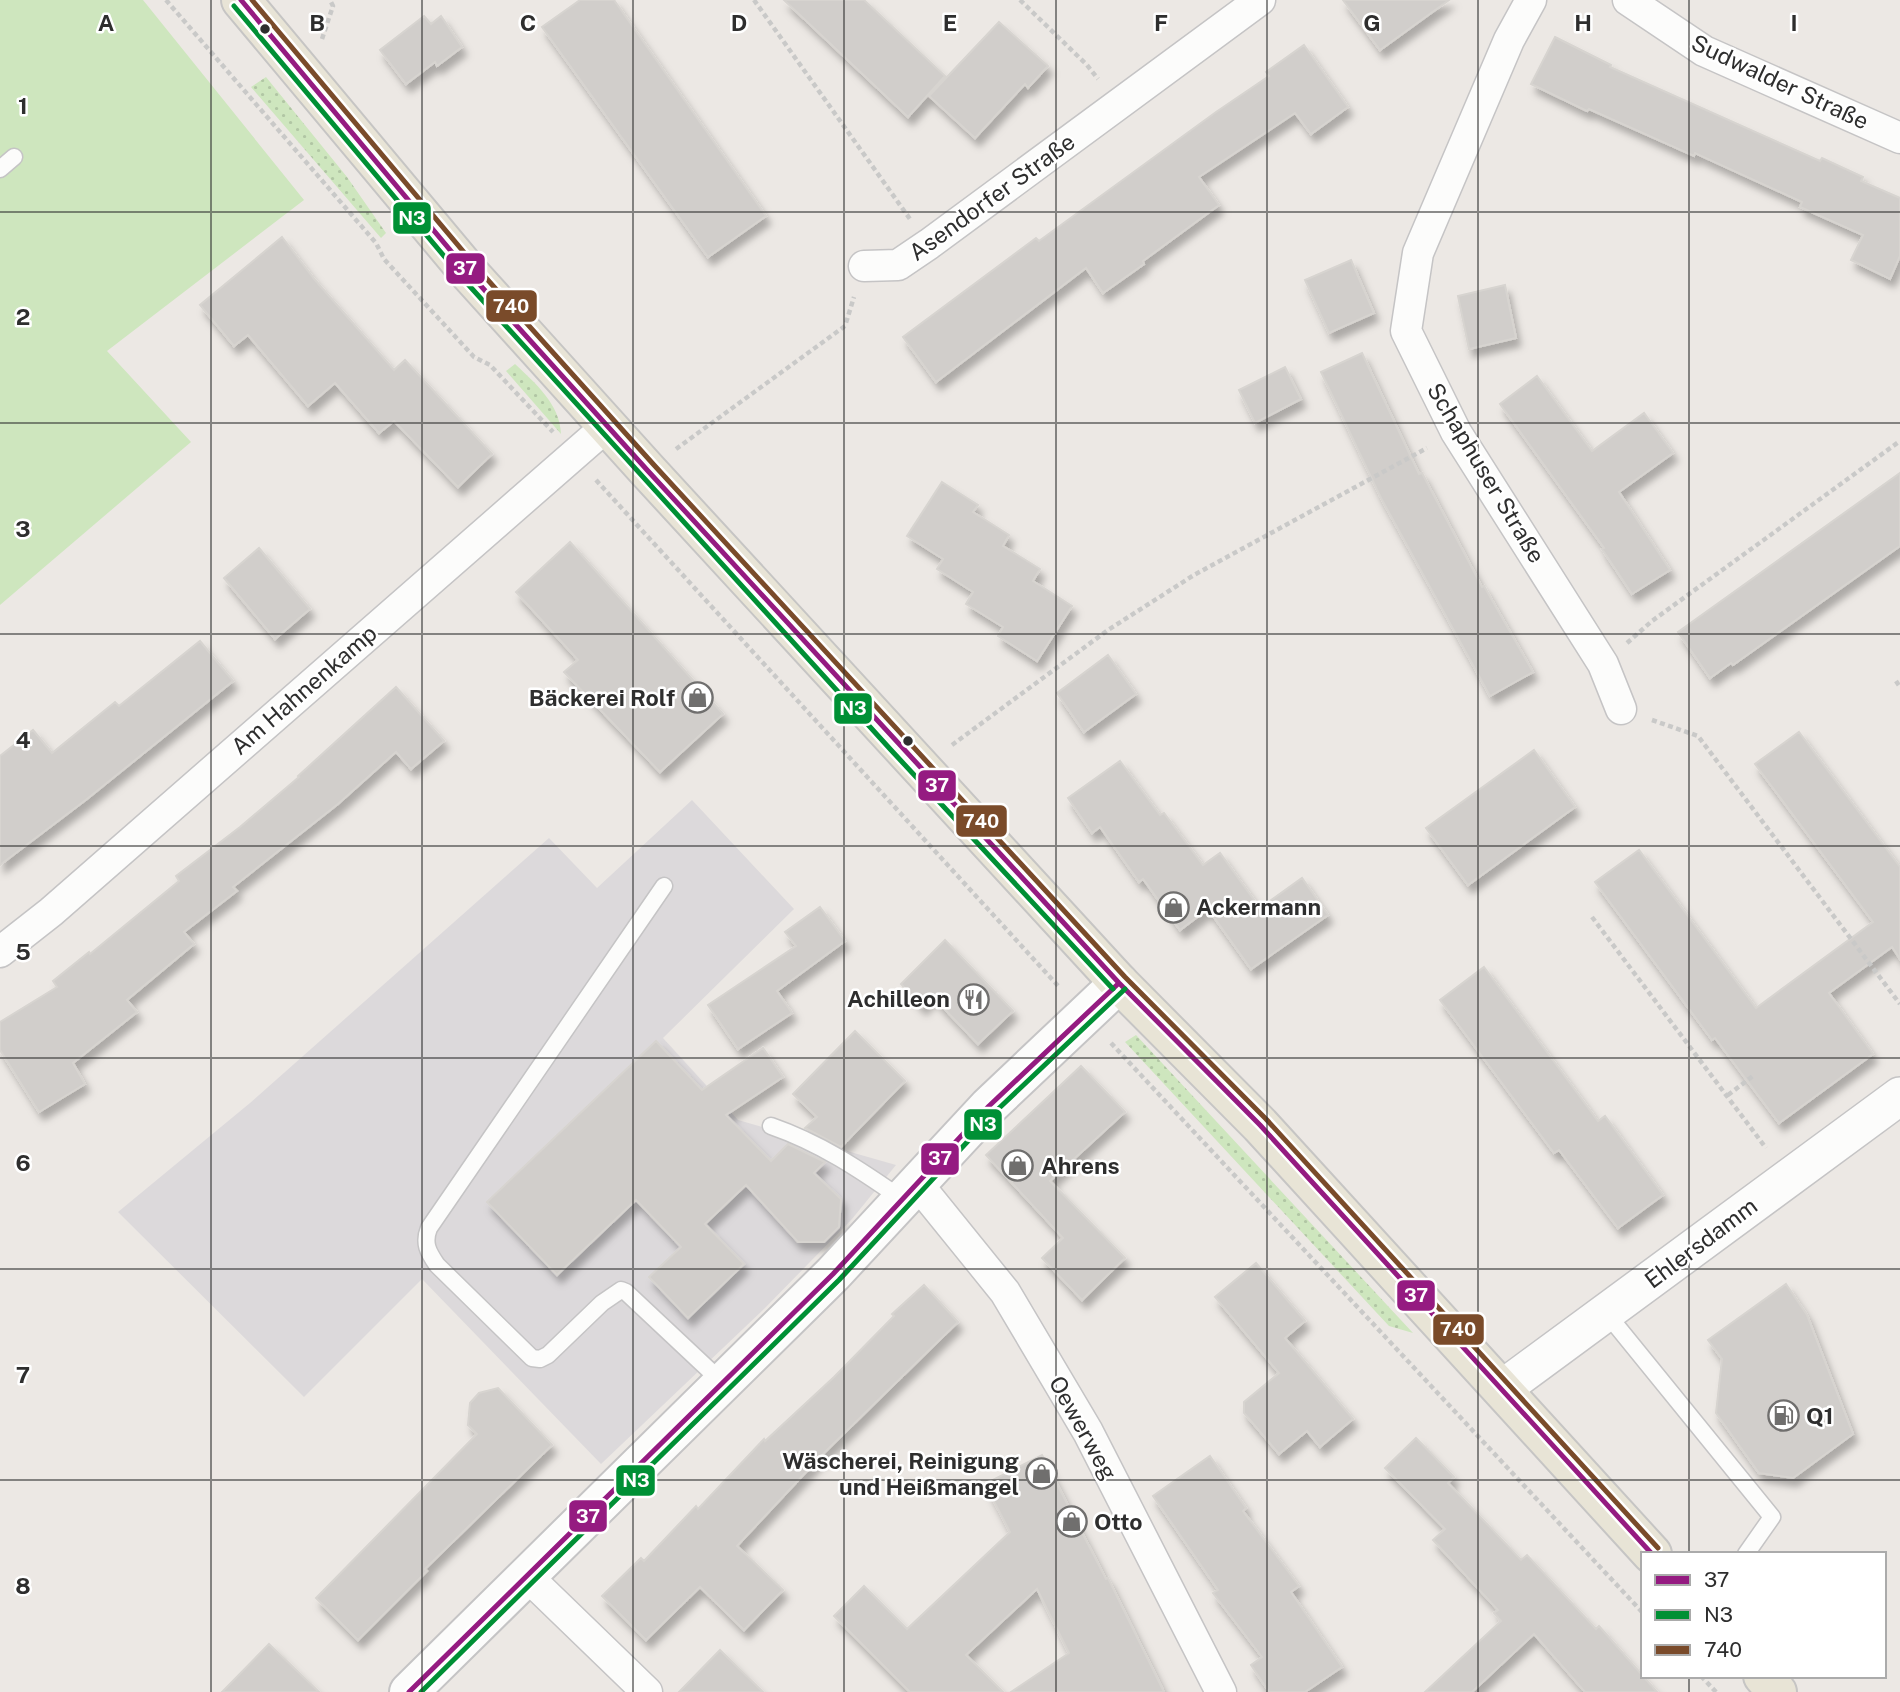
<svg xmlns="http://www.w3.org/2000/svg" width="1900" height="1692" viewBox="0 0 1900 1692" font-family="'Public Sans',sans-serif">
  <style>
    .industrial { fill: #dcd9db }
    .grass { fill: url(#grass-dots) }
    .park { fill: #cee6be }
    .building { fill: #d1cecb; stroke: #d7d4d0; stroke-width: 2; filter: url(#shadow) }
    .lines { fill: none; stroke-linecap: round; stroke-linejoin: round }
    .service-casing { stroke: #c5c4c5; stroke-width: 19 }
    .minor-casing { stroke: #c5c4c5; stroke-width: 33 }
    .tertiary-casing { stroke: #c5c4c5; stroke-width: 40 }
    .secondary-casing { stroke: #c5c4c5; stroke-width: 42 }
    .primary-casing { stroke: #c6c5c4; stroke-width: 42 }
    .path { stroke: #c9c9c8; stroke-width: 4.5; stroke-dasharray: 5 3.5; stroke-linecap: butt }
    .service { stroke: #fcfcfb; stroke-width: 16 }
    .minor { stroke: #fcfcfb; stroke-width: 30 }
    .tertiary { stroke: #fcfcfb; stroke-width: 37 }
    .secondary { stroke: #fcfcfb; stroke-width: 38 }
    .primary { stroke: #e8e4d6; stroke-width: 38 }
    .bus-1-casing { stroke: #fff; stroke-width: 10 }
    .bus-2-casing { stroke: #fff; stroke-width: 10 }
    .bus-3-casing { stroke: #fff; stroke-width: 10 }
    .bus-1 { stroke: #951b81; stroke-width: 5 }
    .bus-2 { stroke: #009035; stroke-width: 5 }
    .bus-3 { stroke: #7a4b2a; stroke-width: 5 }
    .grid { fill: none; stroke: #2e2e2e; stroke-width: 2; stroke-opacity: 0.55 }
    .bus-dot { fill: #2e2e2e; stroke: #fff; stroke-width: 2.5 }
    .labels { text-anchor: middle; stroke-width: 5; stroke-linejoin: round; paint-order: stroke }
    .street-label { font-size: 23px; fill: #2e2e2e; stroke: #fff }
    .poi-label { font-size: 23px; font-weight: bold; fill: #2e2e2e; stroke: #fff; text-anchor: start }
    .grid-label { font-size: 23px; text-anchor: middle; font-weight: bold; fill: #2e2e2e; stroke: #fff; stroke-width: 5; stroke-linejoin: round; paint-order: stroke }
    .line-badge { stroke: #fff; stroke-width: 2.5 }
    .badge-label { font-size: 19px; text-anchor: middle; font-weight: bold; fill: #fff }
  </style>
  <defs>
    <pattern id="grass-dots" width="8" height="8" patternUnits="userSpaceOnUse" patternTransform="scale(1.75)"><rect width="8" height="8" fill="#cee6be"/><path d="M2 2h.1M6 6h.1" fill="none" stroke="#b1c6a4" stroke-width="1.8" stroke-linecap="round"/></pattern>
    <filter id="shadow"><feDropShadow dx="4.5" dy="8" stdDeviation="3.5" flood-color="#0004"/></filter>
  </defs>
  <rect width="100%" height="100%" fill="#ece8e4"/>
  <!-- industrial -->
  <path class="industrial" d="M692,800L794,909L663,1038L738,1120L896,1165L852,1219L765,1308L601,1464L422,1279L304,1397L118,1212L250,1103L549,838L597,888Z"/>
  <!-- grass -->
  <path class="grass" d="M266,77L347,177L386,233L381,238L251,87Z
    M515,364C535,383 560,404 561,434L506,371Z
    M1136,1035L1413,1333L1389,1326L1125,1042Z"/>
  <!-- park -->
  <path class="park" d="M0,0H143L304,200L107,351L191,442L0,605Z"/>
  <!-- building -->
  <path class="building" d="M580,0H614L766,216L708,257L542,27Z
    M784,0H864L945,76L908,117Z
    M1343,0H1449L1380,50Z
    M424,16L431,24L441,16L462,47L437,66L435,62L406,84L380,50Z
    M999,22L1048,66L1028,88L1025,84L975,138L929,96Z
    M1555,37L1611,65L1610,67L1820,161L1822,158L1863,177L1861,181L1900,198V256L1890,279L1851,260L1863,235L1800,207L1802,202L1695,153L1694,156L1589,109L1587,111L1531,84Z
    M1304,45L1348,107L1311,134L1295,113L1199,177L1219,205L1143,261L1144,264L1103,293L1086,268L936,382L903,337L1036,238L1039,241L1216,112L1269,76L1266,72Z
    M282,237L315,280L394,370L405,360L492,454L458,487L394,421L379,433L335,383L308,406L248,335L234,346L200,305Z
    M1351,260L1374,313L1329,333L1305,280Z
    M1505,285L1516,338L1469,349L1458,296Z
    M1362,353L1419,474L1422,473L1482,587L1484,586L1533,672L1490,696L1381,498L1321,372Z
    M1285,367L1301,399L1255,423L1239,390Z
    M1537,376L1592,451L1644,413L1673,453L1619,492L1670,570L1632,594L1602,549L1604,548L1500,404Z
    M1900,473V546L1733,665L1731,663L1710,678L1678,632Z
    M942,482L978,505L973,512L1009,535L1003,546L1040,569L1033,581L1072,606L1037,661L998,636L1003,627L966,604L973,592L937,569L943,559L907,536Z
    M570,542L723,714L660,772L564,672L578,660L516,592Z
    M259,548L310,609L275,639L224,578Z
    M200,641L233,681L87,799L0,865V756L33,730L52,753L115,702L119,706Z
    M1108,655L1136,694L1084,732L1057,693Z
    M396,687L444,741L411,769L396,752L338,804L233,887L237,891L184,932L194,944L127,1000L137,1012L73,1063L85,1084L39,1112L0,1050V1022L57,987L53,981L89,952L90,954L179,881L176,876L240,827L299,777L298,776Z
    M1799,732L1900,867V959L1892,947L1829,993L1873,1054L1779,1123L1715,1038L1712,1040L1595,882L1639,850L1756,1008L1873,922L1755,764Z
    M1534,750L1575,807L1468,885L1426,828Z
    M1120,761L1160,815L1164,813L1203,865L1220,853L1260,908L1302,878L1328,915L1251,969L1208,909L1180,930L1143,879L1139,882L1100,827L1092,833L1068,798Z
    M820,907L845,941L777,991L792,1013L738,1049L708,1005L796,946L785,932Z
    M945,940L1013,1011L978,1044L932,996L922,1007L901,984Z
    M1484,967L1598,1121L1605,1116L1663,1195L1618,1228L1559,1150L1554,1153L1440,1000Z
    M855,1031L905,1081L841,1147L805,1128L817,1117L793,1094Z
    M656,1041L702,1090L763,1048L783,1077L726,1115L771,1161L788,1144L825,1162L814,1173L841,1199L839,1227L824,1242H798L746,1185L705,1224L744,1264L688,1318L649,1277L681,1247L636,1200L557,1275L487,1202Z
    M1081,1066L1125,1112L1050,1181L1125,1258L1082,1300L1042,1258L1063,1238L986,1155Z
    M1256,1263L1305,1321L1285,1338L1353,1419L1320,1447L1307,1431L1279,1454L1244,1413V1402L1279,1373L1215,1297Z
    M1786,1284L1807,1315L1853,1434L1793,1478L1759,1473L1716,1413L1722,1359L1708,1340Z
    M924,1285L958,1322L821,1456L737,1546L783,1590L744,1630L700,1587L646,1640L602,1596L641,1558L644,1561L696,1506L698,1509L764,1439L765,1441L834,1377L894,1316L892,1314Z
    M498,1388L552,1445L425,1569L427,1571L358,1640L316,1598L477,1434L468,1425L470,1403L479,1393Z
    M1416,1438L1454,1477L1448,1483L1521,1560L1527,1555L1596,1629L1599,1626L1657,1692H1585L1534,1634L1472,1692H1425L1501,1621L1494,1613L1498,1610L1433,1540L1445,1529L1385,1468Z
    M1042,1455L1106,1579L1108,1578L1164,1692H1011L1069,1653L1037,1589L966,1655L1003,1692H910L834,1616L864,1586L907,1629L1010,1532L985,1484Z
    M1210,1456L1246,1508L1243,1511L1299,1586L1291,1592L1342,1667L1305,1692H1269L1251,1665L1262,1657L1213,1593L1218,1590L1153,1496Z
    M269,1644L319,1692H222Z
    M720,1650L763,1692H679Z"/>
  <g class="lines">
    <defs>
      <path id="service" d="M0,169L14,157
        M664,886L429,1228C423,1243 428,1252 437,1265L532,1358L540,1359L548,1355L602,1303L621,1290L626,1292L723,1383
        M771,1126C820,1143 859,1169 902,1199
        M1607,1314L1772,1517L1746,1554"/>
      <path id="minor" d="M1531,0L1509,40L1418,253L1406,331L1456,432L1603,664L1621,709
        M1628,0L1704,51L1900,138
        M864,266L898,265L929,244L1260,0
        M0,952L51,912L607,426
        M916,1182L1005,1292L1088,1432L1221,1692
        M527,1576L647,1692"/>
      <path id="tertiary" d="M1502,1389L1900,1096"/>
      <path id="secondary" d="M409,1692L833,1274L989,1106L1119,983"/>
      <path id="primary" d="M241,0L471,275L648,471L1119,983L1260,1125L1652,1554
        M1763,1676L1777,1692"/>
    </defs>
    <!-- service casing -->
    <use href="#service" class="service-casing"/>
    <!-- minor casing -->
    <use href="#minor" class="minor-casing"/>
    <!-- tertiary casing -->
    <use href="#tertiary" class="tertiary-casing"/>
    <!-- secondary casing -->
    <use href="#secondary" class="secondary-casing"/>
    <!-- primary casing -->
    <use href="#primary" class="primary-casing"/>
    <!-- path -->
    <path class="path" d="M166,0L376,243L384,259L474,357L490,365L553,432
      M754,0L910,219
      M1020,0L1087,65L1098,79
      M322,39L333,6L330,0
      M676,449L845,326L854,297
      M596,480L1060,988
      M1627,643L1652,621L1900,441
      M1896,681L1900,687
      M1652,720L1698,736L1900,1004
      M952,745L1108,630L1194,575L1427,448
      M1592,917L1766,1148
      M1111,1043L1643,1613
      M1728,1095L1753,1076
      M1701,1676L1716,1692"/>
    <!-- service -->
    <use href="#service" class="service"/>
    <!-- minor -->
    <use href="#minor" class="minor"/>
    <!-- tertiary -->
    <use href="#tertiary" class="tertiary"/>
    <!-- secondary -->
    <use href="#secondary" class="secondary"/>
    <!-- primary -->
    <use href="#primary" class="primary"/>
    <defs>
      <path id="bus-1" d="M241,0L471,275L648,471L1119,983L1260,1125L1652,1554
        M409,1692L833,1274L989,1106L1119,983"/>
      <path id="bus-2" d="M234,6L465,281L891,750L1113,989
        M421,1692L839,1280L995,1112L1125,989"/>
      <path id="bus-3" d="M252,0L478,269L654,465L1125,977L1266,1119L1658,1548"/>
    </defs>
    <!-- bus-1 casing -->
    <use href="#bus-1" class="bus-1-casing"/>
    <!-- bus-2 casing -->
    <use href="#bus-2" class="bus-2-casing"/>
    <!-- bus-3 casing -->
    <use href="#bus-3" class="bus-3-casing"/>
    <!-- bus-1 -->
    <use href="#bus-1" class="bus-1"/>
    <!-- bus-2 -->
    <use href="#bus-2" class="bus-2"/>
    <!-- bus-3 -->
    <use href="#bus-3" class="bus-3"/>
  </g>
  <!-- grid -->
  <path class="grid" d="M211,0V1692M422,0V1692M633,0V1692M844,0V1692M1056,0V1692M1267,0V1692M1478,0V1692M1689,0V1554M0,212H1900M0,423H1900M0,634H1900M0,846H1900M0,1058H1900M0,1269H1900M0,1480H1900M1689,1676V1692"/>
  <!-- icons -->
  <defs>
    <symbol id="shop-ring" viewBox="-11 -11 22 22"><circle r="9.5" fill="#fff" stroke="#706f6e" stroke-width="1.5"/><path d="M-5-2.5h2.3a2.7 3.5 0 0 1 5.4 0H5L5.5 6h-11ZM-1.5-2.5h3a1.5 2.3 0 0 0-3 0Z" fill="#706f6e"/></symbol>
    <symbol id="restaurant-ring" viewBox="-11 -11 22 22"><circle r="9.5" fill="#fff" stroke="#706f6e" stroke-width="1.5"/><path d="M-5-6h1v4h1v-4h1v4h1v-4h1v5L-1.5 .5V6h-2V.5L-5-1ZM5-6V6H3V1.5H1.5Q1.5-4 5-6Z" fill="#706f6e"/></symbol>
    <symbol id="fuel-ring" viewBox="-11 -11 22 22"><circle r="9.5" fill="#fff" stroke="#706f6e" stroke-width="1.5"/><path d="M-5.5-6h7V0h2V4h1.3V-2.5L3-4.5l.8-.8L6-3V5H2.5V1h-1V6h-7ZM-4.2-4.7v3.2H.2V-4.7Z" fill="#706f6e"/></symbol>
  </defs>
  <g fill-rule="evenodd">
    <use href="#shop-ring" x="680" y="680" width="35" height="35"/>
    <use href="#shop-ring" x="1156" y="890" width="35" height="35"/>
    <use href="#restaurant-ring" x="956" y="982" width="35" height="35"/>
    <use href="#shop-ring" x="1000" y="1148" width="35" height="35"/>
    <use href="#fuel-ring" x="1766" y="1398" width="35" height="35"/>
    <use href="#shop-ring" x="1024" y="1456" width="35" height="35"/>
    <use href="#shop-ring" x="1054" y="1504" width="35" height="35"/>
  </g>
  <!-- markers -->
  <g class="bus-dot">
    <circle cx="265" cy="29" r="6"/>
    <circle cx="908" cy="741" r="6"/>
  </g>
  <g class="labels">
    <!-- street labels -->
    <g class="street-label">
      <text transform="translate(1780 82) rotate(25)" y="8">Sudwalder Straße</text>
      <text transform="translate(992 197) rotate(-36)" y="8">Asendorfer Straße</text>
      <text transform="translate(1486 473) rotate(59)" y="8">Schaphuser Straße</text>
      <text transform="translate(304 690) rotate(-41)" y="8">Am Hahnenkamp</text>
      <text transform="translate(1701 1243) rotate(-37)" y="8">Ehlersdamm</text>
      <text transform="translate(1083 1428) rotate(61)" y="8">Oewerweg</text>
    </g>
    <!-- poi labels -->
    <g class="poi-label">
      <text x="675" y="706" text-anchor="end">Bäckerei Rolf</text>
      <text x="1196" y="915">Ackermann</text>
      <text x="950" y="1007" text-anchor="end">Achilleon</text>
      <text x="1041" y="1174">Ahrens</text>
      <text x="1806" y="1424">Q1</text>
      <text x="1019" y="1469" text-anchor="end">Wäscherei, Reinigung<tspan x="1019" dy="26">und Heißmangel</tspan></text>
      <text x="1094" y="1530">Otto</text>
    </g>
  </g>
  <g class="grid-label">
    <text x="106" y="31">A</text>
    <text x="317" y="31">B</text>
    <text x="528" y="31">C</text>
    <text x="739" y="31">D</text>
    <text x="950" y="31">E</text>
    <text x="1161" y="31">F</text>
    <text x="1372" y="31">G</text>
    <text x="1583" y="31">H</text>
    <text x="1794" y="31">I</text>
    <text x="23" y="114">1</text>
    <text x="23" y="325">2</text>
    <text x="23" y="537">3</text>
    <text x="23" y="748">4</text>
    <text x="23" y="960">5</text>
    <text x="23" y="1171">6</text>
    <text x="23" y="1383">7</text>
    <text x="23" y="1594">8</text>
  </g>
  <g class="line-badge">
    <rect x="392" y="201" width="40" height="34" rx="7" fill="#009035"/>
    <rect x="445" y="252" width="41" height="33" rx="7" fill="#951b81"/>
    <rect x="485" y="289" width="53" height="34" rx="7" fill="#7a4b2a"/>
    <rect x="833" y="692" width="40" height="33" rx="7" fill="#009035"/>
    <rect x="917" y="769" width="40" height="33" rx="7" fill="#951b81"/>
    <rect x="955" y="804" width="53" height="34" rx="7" fill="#7a4b2a"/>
    <rect x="963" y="1108" width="40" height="33" rx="7" fill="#009035"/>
    <rect x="920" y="1142" width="40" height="34" rx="7" fill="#951b81"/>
    <rect x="1396" y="1279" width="40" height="33" rx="7" fill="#951b81"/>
    <rect x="1432" y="1313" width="53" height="33" rx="7" fill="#7a4b2a"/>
    <rect x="615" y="1464" width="41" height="33" rx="7" fill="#009035"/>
    <rect x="568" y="1499" width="40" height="34" rx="7" fill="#951b81"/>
  </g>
  <g class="badge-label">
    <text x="412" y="225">N3</text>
    <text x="465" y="275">37</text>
    <text x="511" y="313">740</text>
    <text x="853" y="715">N3</text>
    <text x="937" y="792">37</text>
    <text x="981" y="828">740</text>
    <text x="983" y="1131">N3</text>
    <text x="940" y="1165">37</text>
    <text x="1416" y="1302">37</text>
    <text x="1458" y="1336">740</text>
    <text x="636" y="1487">N3</text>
    <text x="588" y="1523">37</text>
  </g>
  <!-- legend -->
  <rect x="1641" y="1552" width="245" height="126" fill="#ffffff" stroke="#ababab" stroke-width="2"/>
  <rect x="1655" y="1575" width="35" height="10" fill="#951b81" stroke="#ababab" stroke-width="2"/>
  <text x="1704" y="1587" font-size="21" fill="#2e2e2e">37</text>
  <rect x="1655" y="1610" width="35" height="10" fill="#009035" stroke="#ababab" stroke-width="2"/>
  <text x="1704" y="1622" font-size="21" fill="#2e2e2e">N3</text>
  <rect x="1655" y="1645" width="35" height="10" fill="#7a4b2a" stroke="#ababab" stroke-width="2"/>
  <text x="1704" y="1657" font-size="21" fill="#2e2e2e">740</text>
</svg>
